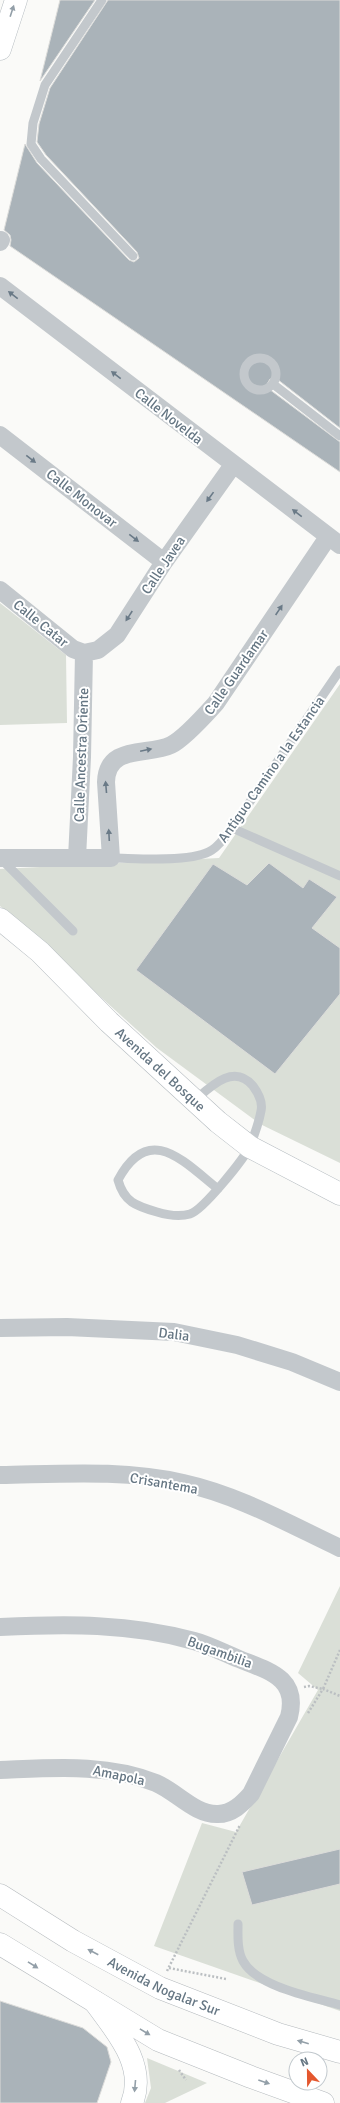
<svg xmlns="http://www.w3.org/2000/svg" width="340" height="2103" viewBox="0 0 340 2103" font-family="Signika,sans-serif">
  <style>
    .green { fill: #dadfd7 }
    .building { fill: #aab3b9; stroke: #dcdcda }
    .lines { fill: none; stroke-linecap: round; stroke-linejoin: round }
    .secondary-casing { stroke: #b3babf; stroke-width: 23 }
    .highway-casing { stroke: #b4b9bd; stroke-width: 23 }
    .path { stroke: #bbbfc2; stroke-width: 2.5; stroke-dasharray: 2 2; stroke-linecap: butt }
    .lane { stroke: #c3c8cc; stroke-width: 9 }
    .street { stroke: #c3c8cc; stroke-width: 18 }
    .secondary { stroke: #fff; stroke-width: 22 }
    .highway { stroke: #fff; stroke-width: 22 }
    .oneway { fill: #939fa8 }
    .oneway2 { fill: #6a7a87 }
    .labels { text-anchor: middle; stroke-width: 4; stroke-linejoin: round; paint-order: stroke }
    .street-label { font-size: 14px; fill: #657683; stroke: #fff }
  </style>
  <rect width="100%" height="100%" fill="#fafaf8"/>
  <!-- green -->
  <path class="green" d="M0,603L66,655L67,723L0,725Z
    M340,684V1163L260,1124L157,1048L0,906V869L219,858Z
    M340,1586V2011L154,1946L202,1823L236,1832L318,1690L298,1673Z
    M147,2058L207,2083L165,2103H145L151,2088Z"/>
  <!-- building -->
  <path class="building" d="M60,0H95L40,81Z
    M108,0H340V428L277,379H270L267,384L269,389L340,442V472L10,246L11,240L10,235L4,230L25,144L37,163L129,260L134,262L139,258L137,252L46,155L37,142L39,124L50,88Z
    M269,863L303,888L309,879L337,897L312,928L340,948V994L275,1074L136,970L213,864L247,885Z
    M340,1849V1884L252,1905L242,1872Z
    M0,2001L83,2028L107,2047L111,2062L97,2103H0Z"/>
  <g class="lines">
    <defs>
      <g id="secondary">
        <path d="M0,49L16,0"/>
        <path id="s1" d="M0,919L40,952L109,1022L218,1122L250,1147L340,1194"/>
        <path d="M95,2002C116,2031 147,2065 132,2103"/>
      </g>
      <g id="highway">
        <path id="s2" d="M0,1895L73,1941L160,1988L278,2034L340,2052"/>
        <path d="M0,1944L158,2040L251,2077L323,2103"/>
      </g>
    </defs>
    <!-- secondary casing -->
    <use href="#secondary" class="secondary-casing"/>
    <!-- highway casing -->
    <use href="#highway" class="highway-casing"/>
    <!-- path -->
    <path class="path" d="M304,1687L309,1686L323,1689L340,1650
      M308,1713L323,1689L340,1696
      M169,1968L226,1979
      M167,1971L240,1825
      M179,2070L186,2080"/>
    <!-- lane -->
    <path class="lane" d="M102,0L45,85L33,123L31,144L41,159L133,256
      M244 374a16 16 0 1 1 32 0a16 16 0 1 1-32 0Z
      M273,384L340,436
      M232,828L340,876
      M111,858C135,858 193,863 212,850C220,845 226,836 232,828L340,670
      M1,859L73,931
      M195,1100C211,1086 234,1063 253,1086C259,1094 263,1102 261,1111C259,1122 254,1136 250,1146C244,1159 203,1210 190,1214C180,1217 167,1215 157,1212C136,1206 124,1202 118,1180C149,1122 183,1161 218,1189
      M238,1924C238,1935 237,1950 243,1961C257,1987 313,1997 340,2005"/>
    <!-- street -->
    <path class="street" d="M0,242L1,240
      M0,286L340,545
      M0,435L164,562
      M0,590L73,649L84,653L98,650L117,635L164,562L233,465
      M0,858H111L106,782C107,744 148,756 171,745C185,738 206,714 216,703L328,537
      M77,858L82,757L84,653
      M0,1328L67,1327L174,1332L237,1345L292,1362L340,1382
      M0,1475C60,1474 124,1469 183,1483C238,1495 289,1524 340,1548
      M0,1627C66,1624 130,1623 194,1641C209,1645 224,1653 239,1659C269,1671 299,1678 289,1717L251,1794C242,1804 232,1814 218,1814C195,1815 177,1792 156,1783C107,1763 52,1768 0,1770"/>
    <!-- secondary -->
    <use href="#secondary" class="secondary"/>
    <!-- highway -->
    <use href="#highway" class="highway"/>
  </g>
  <!-- one-way arrows -->
  <defs><path id="oneway-solid" d="M-6-.8H1V-3.2L6.5 0L1 3.2V.8H-6Z"/></defs>
  <g class="oneway">
    <use href="#oneway-solid" transform="translate(12 11) rotate(-72)"/>
    <use href="#oneway-solid" transform="translate(93 1952) rotate(-152)"/>
    <use href="#oneway-solid" transform="translate(33 1965) rotate(32)"/>
    <use href="#oneway-solid" transform="translate(145 2032) rotate(31)"/>
    <use href="#oneway-solid" transform="translate(303 2042) rotate(-164)"/>
    <use href="#oneway-solid" transform="translate(264 2082) rotate(19)"/>
    <use href="#oneway-solid" transform="translate(135 2086) rotate(95)"/>
  </g>
  <g class="oneway2">
    <use href="#oneway-solid" transform="translate(13 295) rotate(-142)"/>
    <use href="#oneway-solid" transform="translate(116 375) rotate(-142)"/>
    <use href="#oneway-solid" transform="translate(31 459) rotate(38)"/>
    <use href="#oneway-solid" transform="translate(210 497) rotate(126)"/>
    <use href="#oneway-solid" transform="translate(297 513) rotate(-143)"/>
    <use href="#oneway-solid" transform="translate(134 538) rotate(38)"/>
    <use href="#oneway-solid" transform="translate(279 610) rotate(-56)"/>
    <use href="#oneway-solid" transform="translate(129 616) rotate(123)"/>
    <use href="#oneway-solid" transform="translate(146 750) rotate(-12)"/>
    <use href="#oneway-solid" transform="translate(106 787) rotate(-95)"/>
    <use href="#oneway-solid" transform="translate(109 835) rotate(-93)"/>
  </g>
  <g class="labels">
    <!-- street labels -->
    <g class="street-label">
      <text transform="translate(169 416) rotate(38)" y="5">Calle Novelda</text>
      <text transform="translate(82 498) rotate(38)" y="5">Calle Monovar</text>
      <text transform="translate(163 565) rotate(-56)" y="5">Calle Javea</text>
      <text transform="translate(41 623) rotate(39)" y="5">Calle Catar</text>
      <text transform="translate(236 672) rotate(-55)" y="5">Calle Guardamar</text>
      <text transform="translate(81 755) rotate(-88)" y="5">Calle Ancestra Oriente</text>
      <text transform="translate(271 769) rotate(-55)" y="5">Antiguo Camino a la Estancia</text>
      <text dy="5" stroke="none"><textPath href="#s1" startOffset="220">Avenida del Bosque</textPath></text>
      <text transform="translate(174 1334) rotate(7)" y="5">Dalia</text>
      <text transform="translate(164 1483) rotate(10)" y="5">Crisantema</text>
      <text transform="translate(220 1652) rotate(20)" y="5">Bugambilia</text>
      <text transform="translate(119 1775) rotate(12)" y="5">Amapola</text>
      <text dy="5" stroke="none"><textPath href="#s2" startOffset="188">Avenida Nogalar Sur</textPath></text>
    </g>
  </g>
  <!-- north arrow -->
  <g transform="translate(308 2071) rotate(338)"><circle r="19" fill="#ffffff" stroke="#c1c8cd"/>
  <path d="M0-3L7 15L0 10L-7 15Z" fill="#e4572e"/>
  <text y="-6" font-size="11" font-weight="bold" text-anchor="middle" fill="#657683">N</text>
  </g>
</svg>
